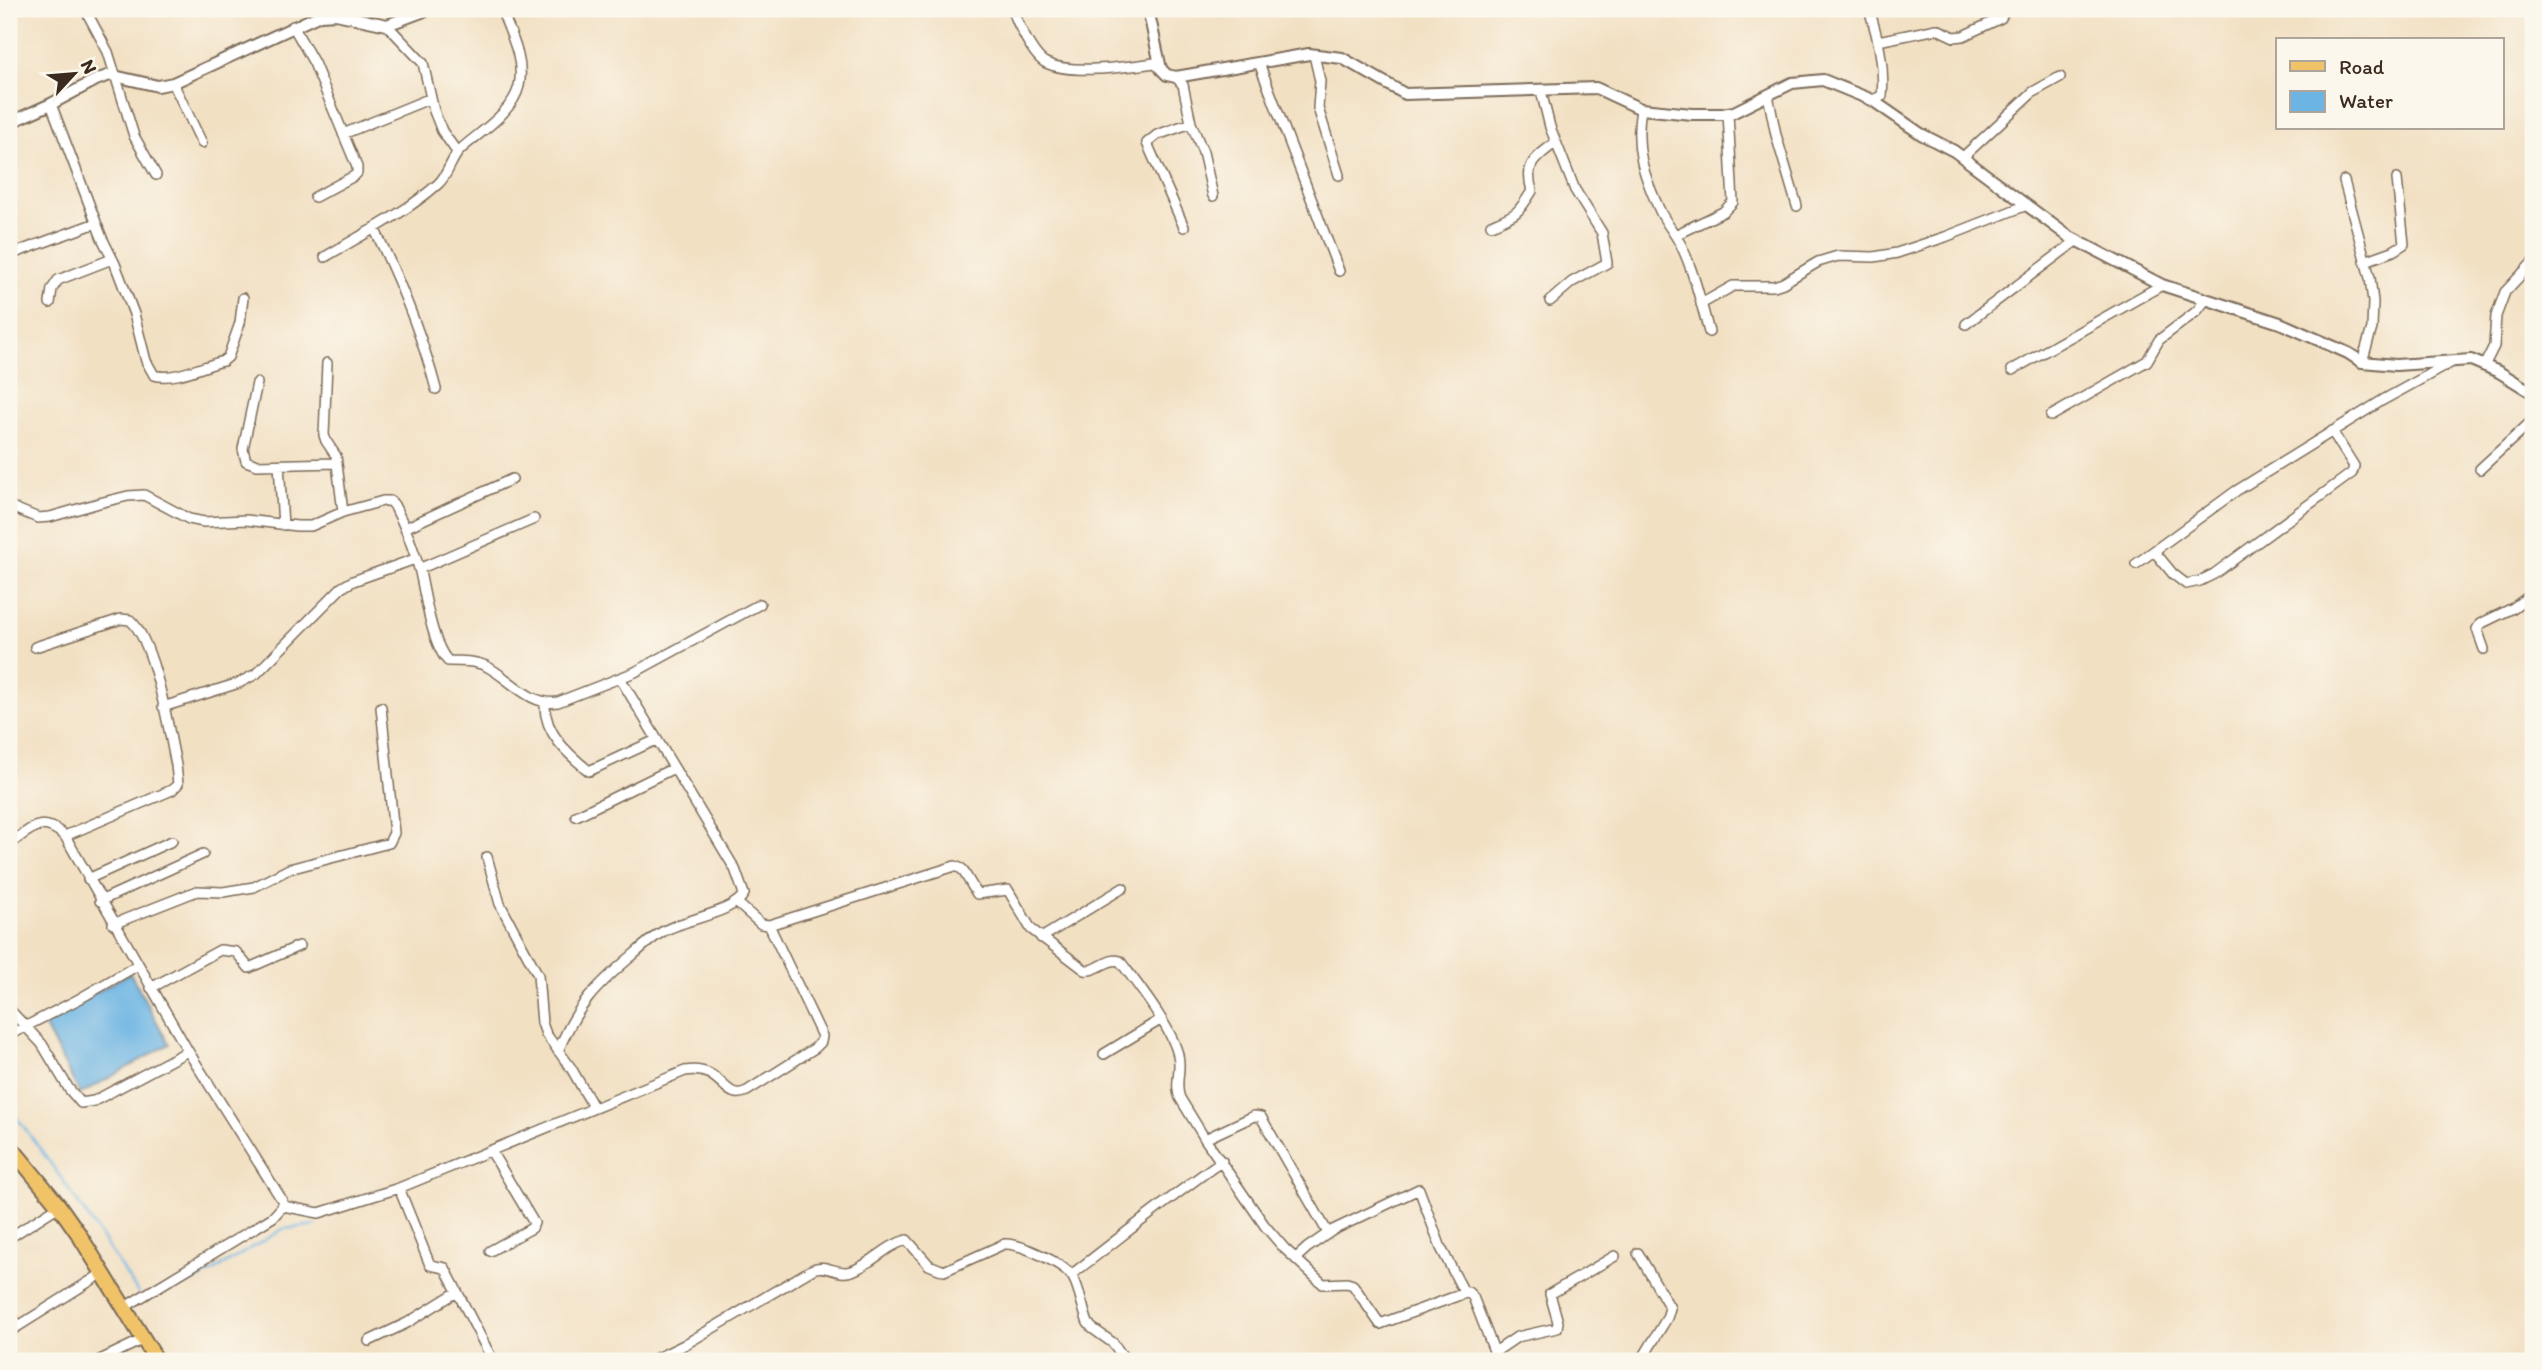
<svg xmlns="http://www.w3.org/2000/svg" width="2542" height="1370" viewBox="0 0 2542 1370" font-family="Itim,sans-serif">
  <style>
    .water { fill: #6cb4e3; stroke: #546f80; stroke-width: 2 }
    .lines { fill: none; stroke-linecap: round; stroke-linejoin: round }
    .stream { stroke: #6cb4e3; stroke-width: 2.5 }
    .minor-casing { stroke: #7b6a58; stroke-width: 12 }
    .tertiary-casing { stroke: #7b6a58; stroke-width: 14 }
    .primary-casing { stroke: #7b6a58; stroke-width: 18 }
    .minor { stroke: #fff; stroke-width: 9 }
    .tertiary { stroke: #fff; stroke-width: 10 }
    .primary { stroke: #f1c369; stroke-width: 14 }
  </style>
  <rect width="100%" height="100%" fill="#fbf7ec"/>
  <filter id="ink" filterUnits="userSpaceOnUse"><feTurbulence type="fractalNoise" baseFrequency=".0143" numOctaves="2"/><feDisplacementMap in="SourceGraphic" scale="14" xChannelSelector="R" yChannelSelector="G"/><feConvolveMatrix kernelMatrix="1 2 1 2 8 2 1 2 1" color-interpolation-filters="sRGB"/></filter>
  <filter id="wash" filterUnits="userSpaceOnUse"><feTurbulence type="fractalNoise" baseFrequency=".00686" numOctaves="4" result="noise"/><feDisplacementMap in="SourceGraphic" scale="28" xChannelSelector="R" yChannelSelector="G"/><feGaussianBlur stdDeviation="1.57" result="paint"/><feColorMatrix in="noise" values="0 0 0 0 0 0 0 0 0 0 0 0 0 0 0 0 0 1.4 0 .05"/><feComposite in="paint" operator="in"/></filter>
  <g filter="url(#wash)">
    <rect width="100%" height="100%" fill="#f2e0c3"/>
    <!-- water -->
    <path class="water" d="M130,973L169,1044L80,1094L43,1023Z"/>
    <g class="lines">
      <!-- stream -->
      <path class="stream" d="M9,1108C56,1167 97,1231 139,1294
        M142,1300L200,1279L283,1229L316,1225"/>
    </g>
  </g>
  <g filter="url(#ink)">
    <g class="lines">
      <defs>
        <path id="minor" d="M85,9L108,52L134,136L156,175
          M1012,9C1017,22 1033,57 1046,63C1072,75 1125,67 1154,63L1161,69
          M1869,9C1878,38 1885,65 1882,96L1872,100
          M387,25L423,63L434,111L442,131L457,152
          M293,26L314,63L357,167V173L354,176L315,197
          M1878,41L1937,29L1954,37L1963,36L2001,18L2005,9
          M1314,55L1320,81L1318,108L1339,175
          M1259,63L1339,271
          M1176,77L1183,85L1191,123L1203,152L1213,196
          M173,83L202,143
          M1541,91L1550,127L1575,190L1602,233L1607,263L1572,282L1550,301
          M1768,95L1776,135L1797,206
          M51,104L102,238L115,264L134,314L146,361L154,375C174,381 203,366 223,361L228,357L240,323L243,298
          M1641,109C1634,149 1644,177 1661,213C1667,224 1675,234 1681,245C1694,272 1701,303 1709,332
          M343,134L431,98
          M1963,157L2033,92L2060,77
          M2344,181L2370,278L2373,302L2372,328L2362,362
          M1491,225C1517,214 1517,215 1532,191C1524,163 1535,159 1556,142
          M1184,227L1147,143L1157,135L1191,123
          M374,228C400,281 421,332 436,389
          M1675,235L1723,212L1733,202L1728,113
          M9,255L96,223
          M325,257C363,234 404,214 438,184C449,174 451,158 461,149C480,132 513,112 519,86C525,60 510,33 501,9
          M2365,261L2393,251L2404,244L2397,179
          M50,303L52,289L58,280L112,259
          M1701,304L1733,286H1774L1783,283L1818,262L1838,256L1874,257L1897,253L1945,237L2027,205
          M1966,324L2076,241
          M327,363L324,435L326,441L336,456L343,512
          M2484,366L2494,346L2496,316L2505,292L2533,262
          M2012,370L2162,285
          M257,383L243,449L246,461L257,465L337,463
          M9,407V424
          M2051,416L2147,361L2159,340L2197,311L2206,299
          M279,465L283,525
          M2480,469L2533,420
          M9,506L38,518L50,517L99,503L128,496L144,495L189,519L204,522L246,520L297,526H311L343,512L383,501H390L394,505C405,526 414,549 420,572C425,594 432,645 448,661C461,661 475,661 486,666C511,679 529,706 558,702L635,672L760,604
          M405,528L512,479
          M2154,551L2173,574L2186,584L2200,581L2214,574L2352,473L2354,466L2332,431
          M2136,564L2236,491L2383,400L2452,362
          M419,569L534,519
          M35,647L121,619L130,620C155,641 169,732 176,765L178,784L172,790L65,836
          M2484,649L2477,629L2480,624L2513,608L2533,593
          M545,704C544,733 568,754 589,771L656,740
          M163,707L239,683L256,674L341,588L353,581L415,559
          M576,816L674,768
          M9,844C32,829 40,815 65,836L188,1051L282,1200L283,1206L273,1217L125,1307
          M487,857L500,904L538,975L542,1023L546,1034L571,1068L594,1108
          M88,879L172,841
          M100,901L203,854
          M736,902L761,924L769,925L955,866L962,869L977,894L1008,890L1031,929L1085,970C1097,972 1108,957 1120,961C1137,984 1172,1028 1178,1055C1182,1070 1174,1084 1180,1098L1205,1139L1265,1226L1284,1248L1323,1284L1347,1283L1353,1285L1380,1324L1468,1292L1473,1297L1498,1361
          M113,924L197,891L223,892L254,887L289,869L389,843L394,833L381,707
          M1041,938L1123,888
          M151,988L220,950L236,952L249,968L299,946
          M9,1009L42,1044L69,1089L81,1103L94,1101L188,1051
          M9,1035L79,999L138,965
          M558,1051C577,1005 596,986 633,955C642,947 652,938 662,932C683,919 732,914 744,894L735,869L620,678
          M1104,1054L1160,1020
          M1205,1139L1254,1116L1261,1117L1328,1233
          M399,1188L430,1265L445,1268L493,1361
          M283,1206L319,1213L399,1188L685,1071C723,1064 723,1103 747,1091L815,1048L821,1042L822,1036L769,925
          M9,1238L59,1206
          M490,1251L532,1228L534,1223L491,1151
          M1638,1253L1670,1308L1667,1318L1641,1361
          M1296,1258L1307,1248L1333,1230L1419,1189L1441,1248L1464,1292
          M1071,1275C1121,1237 1170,1197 1222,1161
          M9,1311L18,1326
          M9,1332L103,1273
          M369,1341L407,1323L457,1292
          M1495,1352L1517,1337L1557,1328L1558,1322L1550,1294L1615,1256
          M98,1361L144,1339
          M651,1361L684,1345L813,1269C826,1263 837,1276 852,1271C872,1264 886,1245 907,1240L929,1265L944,1271L1004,1244C1020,1243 1062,1263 1072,1276C1079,1285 1083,1311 1088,1323L1092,1328L1113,1343L1126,1361"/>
        <path id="tertiary" d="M1148,9L1161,69L1167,75L1176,77L1309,54L1342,58L1405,94L1596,88L1641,109L1692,114H1723L1734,112L1792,83L1823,80L1872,100L1921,134L1954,151L2068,236L2162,285L2280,323L2348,353L2362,362L2396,365L2471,360L2499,372L2533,393
          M9,123L51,104L96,80L110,75L158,86L173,83L320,15L336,14L387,25L430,9"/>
        <path id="primary" d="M9,1145L59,1206L78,1233L157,1361"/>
      </defs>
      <!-- minor casing -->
      <use href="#minor" class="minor-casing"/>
      <!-- tertiary casing -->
      <use href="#tertiary" class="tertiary-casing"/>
      <!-- primary casing -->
      <use href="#primary" class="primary-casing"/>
      <!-- minor -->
      <use href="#minor" class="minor"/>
      <!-- tertiary -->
      <use href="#tertiary" class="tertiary"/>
      <!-- primary -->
      <use href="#primary" class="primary"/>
    </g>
  </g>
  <!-- margin -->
  <rect width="2542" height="1370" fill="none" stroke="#fbf7ec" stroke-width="35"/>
  <!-- legend -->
  <rect x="2276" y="38" width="228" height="91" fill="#fbf7ec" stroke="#aea59a" stroke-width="2"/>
  <rect x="2290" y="61" width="35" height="10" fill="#f1c369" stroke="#aea59a" stroke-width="2"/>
  <text x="2339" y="74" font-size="21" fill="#3b2a1e">Road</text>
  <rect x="2290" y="91" width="35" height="21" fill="#6cb4e3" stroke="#aea59a" stroke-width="2"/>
  <text x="2339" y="108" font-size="21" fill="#3b2a1e">Water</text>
  <!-- north arrow -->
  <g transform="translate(74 74) rotate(64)" stroke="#fbf7ec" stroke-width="5" paint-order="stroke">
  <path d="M0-5L12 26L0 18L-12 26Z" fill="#3b2a1e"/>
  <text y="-10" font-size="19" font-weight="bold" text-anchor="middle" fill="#3b2a1e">N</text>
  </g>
</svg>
